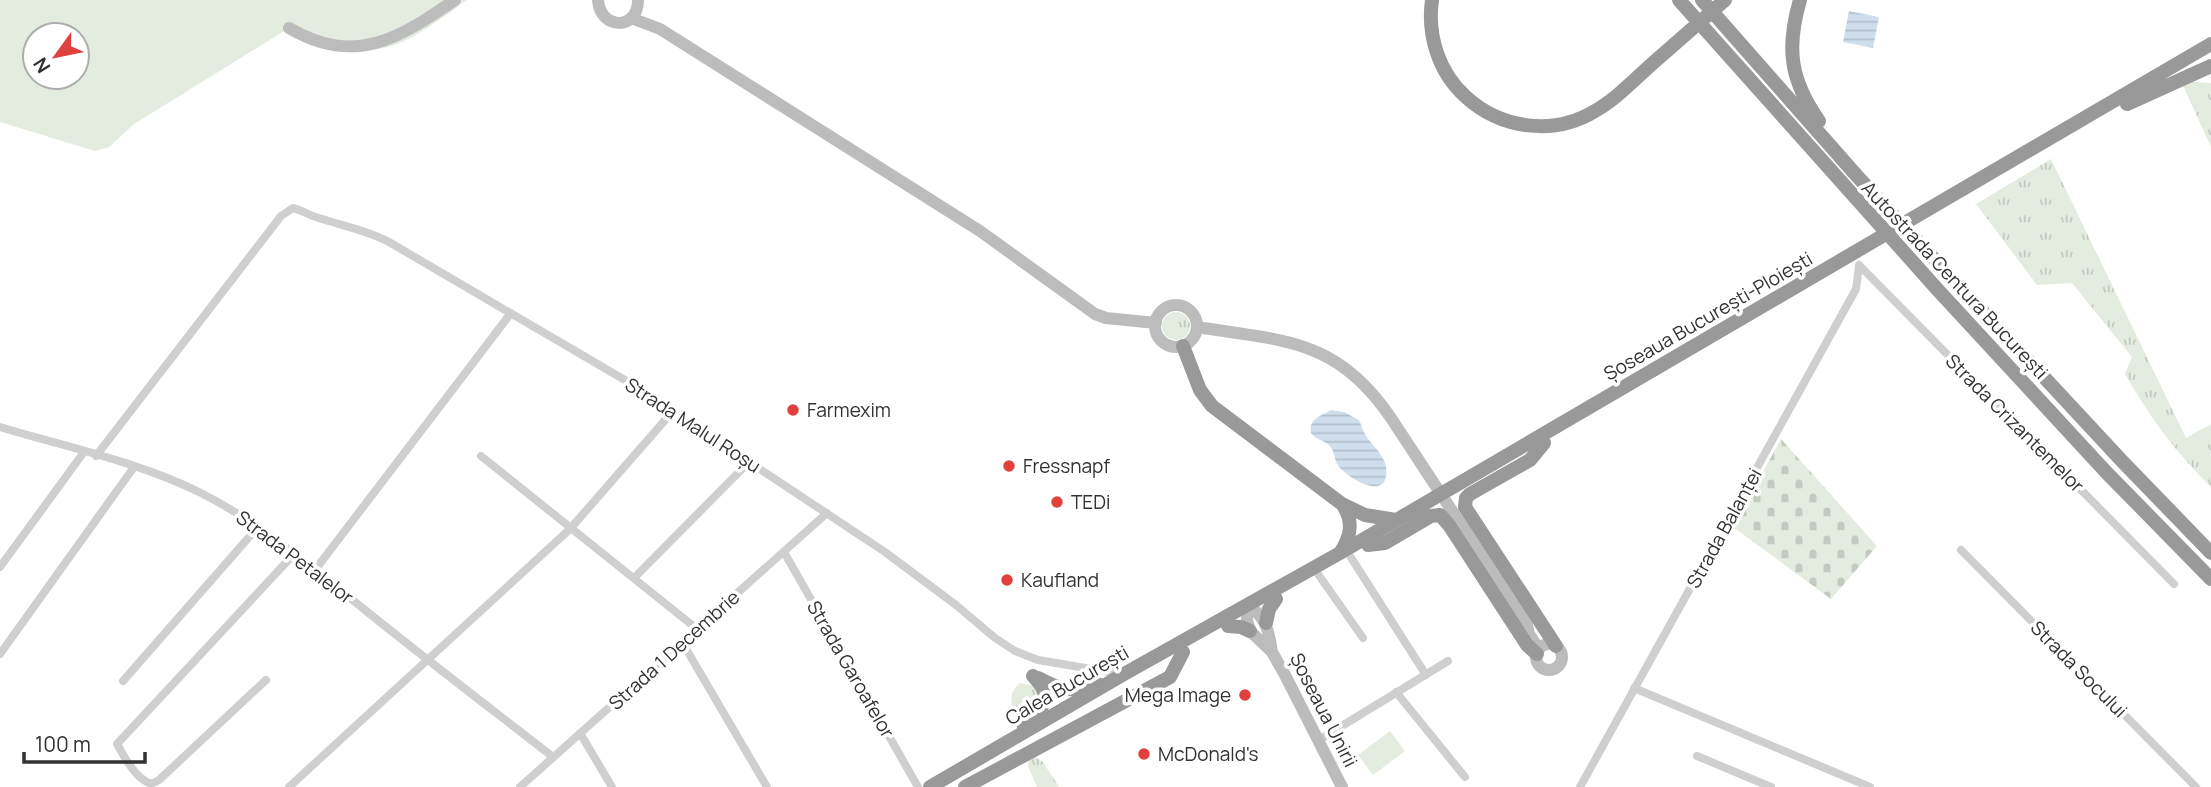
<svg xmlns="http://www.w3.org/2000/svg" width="2211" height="787" viewBox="0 0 2211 787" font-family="Manrope,sans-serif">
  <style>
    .grass { fill: url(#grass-tufts) }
    .cemetery { fill: url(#cemetery-stones) }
    .park { fill: #e4ebdf; fill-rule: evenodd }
    .water { fill: url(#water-rules) }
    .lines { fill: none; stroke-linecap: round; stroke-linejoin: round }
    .street { stroke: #cfcfcf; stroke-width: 8 }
    .secondary { stroke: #bcbcbc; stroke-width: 12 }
    .highway { stroke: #999; stroke-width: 14 }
    .poi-dot { fill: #e0413e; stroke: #fff; stroke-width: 2.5 }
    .labels { text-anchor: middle; stroke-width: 7; stroke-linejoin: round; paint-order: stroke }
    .street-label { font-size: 19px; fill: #323232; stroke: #fff }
    .poi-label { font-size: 19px; fill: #323232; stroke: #fff; text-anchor: start }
  </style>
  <defs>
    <pattern id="grass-tufts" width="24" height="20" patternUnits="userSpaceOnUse" patternTransform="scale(1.75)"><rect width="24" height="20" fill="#e4ebdf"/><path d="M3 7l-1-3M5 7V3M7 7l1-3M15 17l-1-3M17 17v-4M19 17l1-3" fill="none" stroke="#c4cac0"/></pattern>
    <pattern id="cemetery-stones" width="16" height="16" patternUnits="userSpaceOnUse" patternTransform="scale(1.75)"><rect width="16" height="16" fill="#e4ebdf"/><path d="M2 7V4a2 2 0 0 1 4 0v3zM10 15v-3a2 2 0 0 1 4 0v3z" fill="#c4cac0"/></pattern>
    <pattern id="water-rules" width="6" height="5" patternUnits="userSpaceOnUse" patternTransform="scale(1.75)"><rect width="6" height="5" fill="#cfdeec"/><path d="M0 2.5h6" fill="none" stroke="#b2bfcb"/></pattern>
  </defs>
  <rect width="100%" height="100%" fill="#fff"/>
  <!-- grass -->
  <path class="grass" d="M2181,81L2211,83V147Z
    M2051,159L2186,438L2211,424V487C2176,453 2149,416 2125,374L2132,357L2072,283L2037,285L1976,204Z
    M1162 326a14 14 0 1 1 28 0a14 14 0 1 1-28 0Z
    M1020,683L1033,686L1039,698L1034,708L1015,720C1012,706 1007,693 1020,683Z
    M1035,757L1043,762L1059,787H1037L1028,766L1029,760Z"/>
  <!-- cemetery -->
  <path class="cemetery" d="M1781,439L1877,546L1831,599L1733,527Z"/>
  <!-- park -->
  <path class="park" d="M0,0H467C441,18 400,53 367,49C341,46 314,35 289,28L134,124L109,147L95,151L0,122ZM35,35H77V77H35Z
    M1390,731L1405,751L1373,775L1358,755Z"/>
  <!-- water -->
  <path class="water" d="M1849,11L1879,17L1873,48L1843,42Z
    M1331,410L1344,412L1359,420C1361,423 1361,427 1363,430C1368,443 1384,453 1386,467C1390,502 1353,481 1341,469C1333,462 1336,452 1329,445C1323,440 1316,440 1311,433C1308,420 1320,416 1331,410Z"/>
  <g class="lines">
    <!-- street -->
    <path class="street" d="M1859,265L2174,584
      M0,427C67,447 139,462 201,493C261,523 313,569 365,610C427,660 490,708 553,757
      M96,456L281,216L293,208C302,210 310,216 319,218C343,226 367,230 389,242L630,383L885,552L956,605L995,638L1015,651L1038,660L1121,674
      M481,456L697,629
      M1961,550L2196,787
      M784,552L918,787
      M1350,556L1426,675
      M0,567L84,452
      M315,570L511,313
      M1318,574L1363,638
      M634,578L749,462
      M682,642L767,787
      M0,654L134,467
      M266,680L159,780L151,784C135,778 125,758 117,744L294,554
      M123,681L258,527
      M1634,688L1870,787
      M1396,692L1465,777
      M580,733L612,787
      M1319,740L1448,661
      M1697,756L1771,787
      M289,787L570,529L673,411
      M520,787L827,513
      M1580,787L1856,289L1859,266"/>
    <!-- secondary -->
    <path class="secondary" d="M598,0C600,30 638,31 638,0
      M631,18L660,29L980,231L1095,314L1106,318L1156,323
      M289,28C356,67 399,38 455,0
      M1155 326a21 21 0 1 1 42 0a21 21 0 1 1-42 0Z
      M1197,327C1284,341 1337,338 1391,418L1527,625L1529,634L1539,649
      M1536 657a13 13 0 1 1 26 0a13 13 0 1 1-26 0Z
      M1272,652C1269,631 1266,617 1248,605L1247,620L1250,631L1272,652L1285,675L1342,787"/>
    <!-- highway -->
    <path class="highway" d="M1432,0C1427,36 1439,73 1466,97C1501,129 1554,136 1595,111C1616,99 1634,80 1653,63C1677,42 1701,21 1725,0
      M1679,0L1937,289L2106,472L2211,579
      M1702,0L1857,176L2121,460L2211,553
      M1800,0C1786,48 1790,80 1819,121
      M2127,104L2211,66
      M1183,346L1200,390L1212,406L1342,504L1365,515L1396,520
      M1544,443L1530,460L1470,494L1466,498L1465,507L1556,646
      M1368,545L1385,543L1431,516L1440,515L1449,525L1527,645L1537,654
      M1340,553C1351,537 1354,522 1343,505
      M1266,623L1269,609L1276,599
      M1228,626L1241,627L1250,631
      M1038,678C1064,692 1069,692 1097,683
      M1023,724C1044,707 1055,699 1033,676
      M930,787L1124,674L1340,553L2211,44
      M965,787L1170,677L1183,652"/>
  </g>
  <!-- markers -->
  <g class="poi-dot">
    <circle cx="793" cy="410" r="7"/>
    <circle cx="1009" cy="466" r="7"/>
    <circle cx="1057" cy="502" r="7"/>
    <circle cx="1007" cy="580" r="7"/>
    <circle cx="1245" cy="695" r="7"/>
    <circle cx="1144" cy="754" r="7"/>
  </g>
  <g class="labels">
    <!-- street labels -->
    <g class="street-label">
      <text transform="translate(1955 280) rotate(47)" y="7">Autostrada Centura București</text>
      <text transform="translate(1708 316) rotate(-30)" y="7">Șoseaua București-Ploiești</text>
      <text transform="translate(2015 423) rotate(45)" y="7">Strada Crizantemelor</text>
      <text transform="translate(693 425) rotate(33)" y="7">Strada Malul Roșu</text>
      <text transform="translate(1724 528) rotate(-61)" y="7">Strada Balanței</text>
      <text transform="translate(295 557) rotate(37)" y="7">Strada Petalelor</text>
      <text transform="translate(674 650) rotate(-42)" y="7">Strada 1 Decembrie</text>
      <text transform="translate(851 669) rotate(60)" y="7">Strada Garoafelor</text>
      <text transform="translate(2079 669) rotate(45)" y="7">Strada Socului</text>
      <text transform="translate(1067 685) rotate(-30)" y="7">Calea București</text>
      <text transform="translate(1324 710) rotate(63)" y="7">Șoseaua Unirii</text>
    </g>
    <!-- poi labels -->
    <g class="poi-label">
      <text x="807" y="417">Farmexim</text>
      <text x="1023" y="473">Fressnapf</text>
      <text x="1071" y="509">TEDi</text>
      <text x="1021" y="587">Kaufland</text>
      <text x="1231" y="702" text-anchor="end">Mega Image</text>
      <text x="1158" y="761">McDonald's</text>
    </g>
  </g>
  <!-- north arrow -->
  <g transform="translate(56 56) rotate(237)"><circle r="33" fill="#ffffff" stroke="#adadad" stroke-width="2"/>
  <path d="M0-5L12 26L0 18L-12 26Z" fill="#e0413e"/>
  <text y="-10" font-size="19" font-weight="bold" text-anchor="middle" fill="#323232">N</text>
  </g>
  <!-- scale -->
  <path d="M24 752v10h121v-10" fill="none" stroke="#323232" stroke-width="3.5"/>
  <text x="35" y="752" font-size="21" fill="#323232" stroke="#ffffff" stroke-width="5" paint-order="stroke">100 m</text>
</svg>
